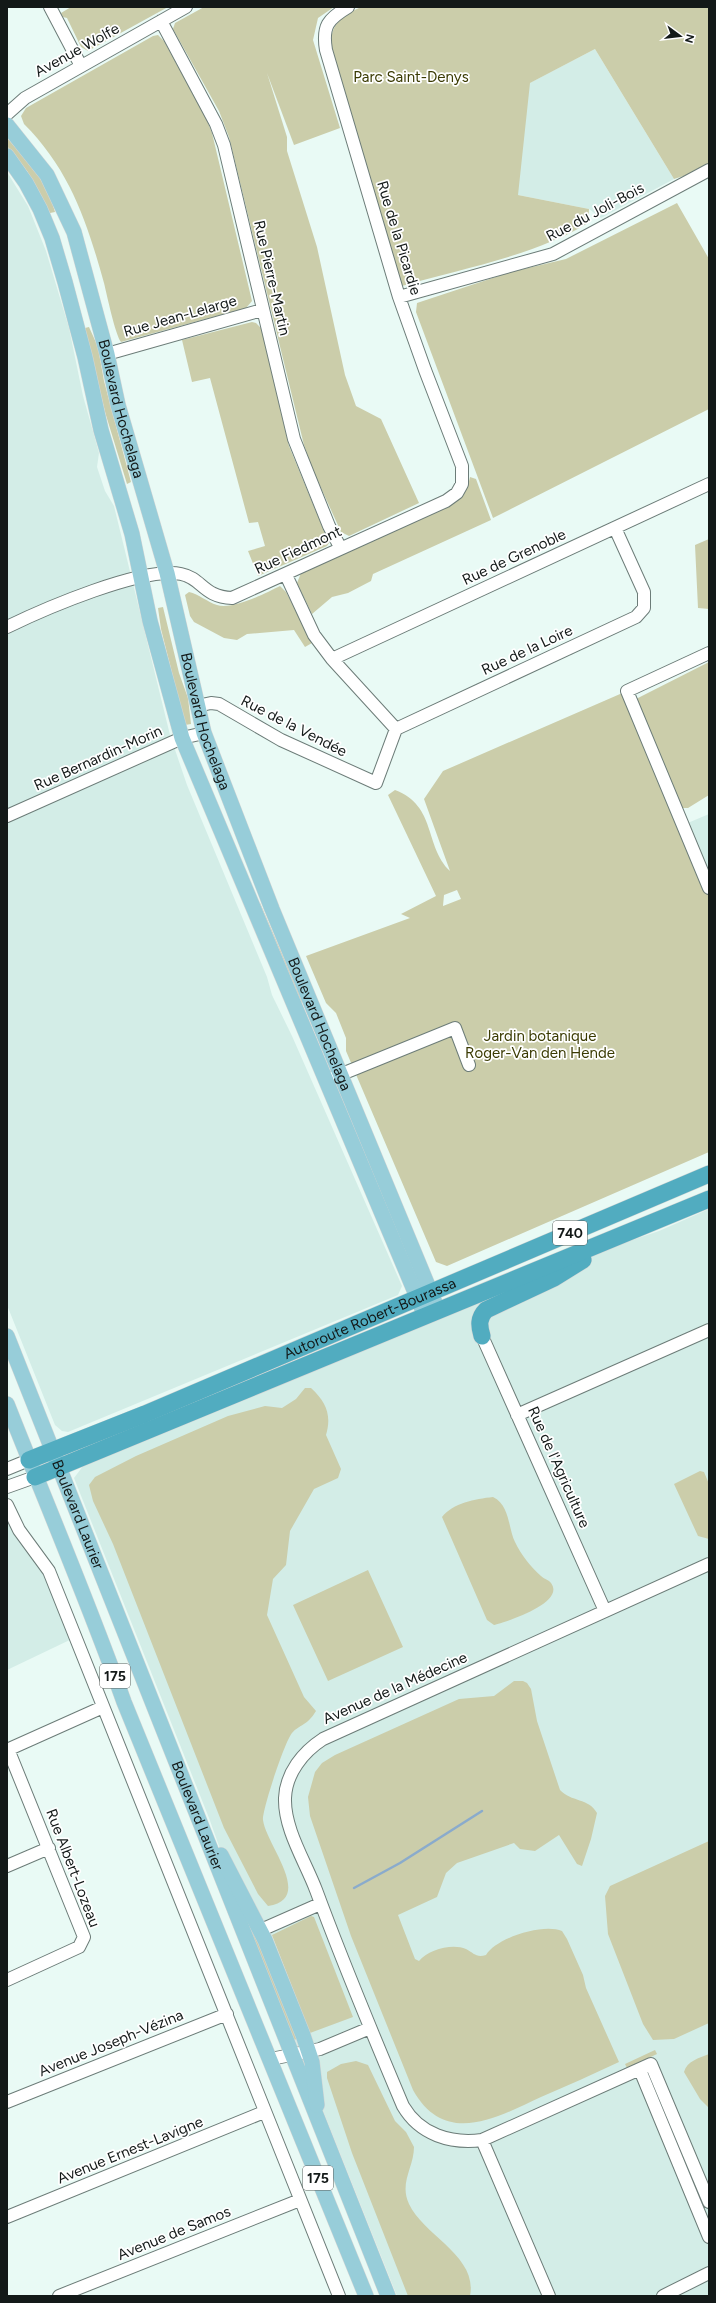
<svg xmlns="http://www.w3.org/2000/svg" width="716" height="2303" viewBox="0 0 716 2303" font-family="Figtree,sans-serif">
  <style>
    .built { fill: #d3ede7 }
    .green { fill: #cbcdaa; fill-rule: evenodd }
    .lines { fill: none; stroke-linecap: round; stroke-linejoin: round }
    .stream { stroke: #8aabcc; stroke-width: 2.5 }
    .minor-casing { stroke: #6c7c78; stroke-width: 14 }
    .major-casing { stroke: #d5d6d5; stroke-width: 16 }
    .highway-casing { stroke: #d5d6d5; stroke-width: 18 }
    .minor { stroke: #fff; stroke-width: 12 }
    .major { stroke: #97cdd9; stroke-width: 15 }
    .highway { stroke: #51acc0; stroke-width: 17 }
    .labels { text-anchor: middle; stroke-width: 3.5; stroke-linejoin: round; paint-order: stroke }
    .shield { fill: #fff; stroke: #5a5e5d; stroke-width: 1 }
    .shield-label { font-size: 14px; font-weight: bold; fill: #131918 }
    .street-label { font-size: 15px; fill: #131918; stroke: #fff }
    .park-label { font-size: 15px; fill: #3a3a02; stroke: #fff }
  </style>
  <rect width="100%" height="100%" fill="#e9faf5"/>
  <!-- built -->
  <path class="built" d="M595,49L674,179L601,218L589,209L518,195L472,113Z
    M7,172L28,206L46,251L69,328L83,396L96,442L99,453L97,467L105,491L114,506L170,735L187,785L267,977L272,995L292,1036L402,1286L398,1295L68,1432L62,1431L55,1425L7,1305Z
    M709,814V891L683,825Z
    M709,1209V2296H397L234,1888L209,1818L74,1478L83,1466L304,1372L558,1265L659,1231Z
    M7,1505L76,1637L7,1670Z"/>
  <!-- green -->
  <path class="green" d="M71,7H168L88,51L81,47L67,18L63,17L61,13Z
    M204,7H334L318,18L313,40L340,128L294,145L267,73L287,137V151L317,247L345,375L356,406L381,419L419,503L349,536L341,532L312,468L304,445L229,137L219,111L173,29L175,23Z
    M361,7H709V168L674,179L595,49L530,83L518,195L589,209L588,223C534,256 463,268 402,286L330,53C331,26 335,19 361,7Z
    M158,35L164,41L206,118L212,133L252,301L246,308L121,342C115,334 107,295 104,283C87,222 70,170 24,124L21,116L26,108L153,36Z
    M7,138C27,160 48,182 55,212L50,213L27,171L7,146Z
    M677,203L709,259V409L493,518L416,312L417,303L511,272L566,259Z
    M252,322L256,323L261,328L289,446L329,543L327,546L258,576L248,551L265,546L258,522L249,523L210,378L192,382L182,340Z
    M89,327L98,347L104,381L131,482L127,484L105,412L85,328Z
    M470,477L476,479L491,520L373,574L371,581L348,593L332,597L312,614L297,583L301,573L447,507C460,498 467,493 470,477Z
    M709,539V609L698,608L695,545Z
    M280,586L286,592L312,643L305,647L294,630L247,634L237,640L224,638L194,622L190,616L185,595L189,592C199,594 207,602 217,605C233,610 266,593 280,586Z
    M163,607L179,673L188,698L191,724L185,725L161,629L158,608Z
    M709,662V795L688,808H681L636,699Z
    M627,691L709,891V1152L447,1266L436,1262L346,1051V1038L336,1013L326,1003L306,956L410,918L401,914L436,896L388,795L395,790C437,806 424,846 450,871L424,799L443,771ZM457,890L461,899L443,906L444,895Z
    M260,903L303,1002L298,1004L256,905Z
    M305,1388H311C326,1402 332,1415 326,1435L341,1469L338,1478L314,1489L290,1531L286,1565L273,1579L267,1615L304,1697L316,1711C307,1726 300,1724 292,1733C285,1741 262,1810 263,1820C266,1845 315,1899 268,1906L258,1894L224,1828L113,1544L93,1501L89,1485L95,1477L136,1456L228,1416L265,1406L282,1408L296,1399Z
    M700,1471L704,1472L709,1484V1539L698,1536L674,1484Z
    M493,1497C510,1505 508,1528 515,1542C521,1555 531,1567 541,1576C544,1579 549,1580 551,1583C566,1603 506,1622 494,1625L487,1620L442,1517C453,1503 475,1499 493,1497Z
    M368,1570L403,1647L328,1681L293,1605Z
    M514,1681H523L527,1683L531,1689L537,1721L560,1790C571,1802 589,1798 597,1813L591,1839L582,1866L577,1864L559,1835L535,1851L520,1849L514,1843L457,1863L446,1873L437,1897L398,1915L415,1959L419,1961C428,1950 452,1943 466,1949C474,1953 476,1958 486,1955C496,1938 543,1923 562,1931L567,1939L583,1975L586,1988L619,2062C593,2074 567,2086 541,2097C496,2118 445,2147 413,2090L351,1936L310,1816L308,1797L315,1772L322,1763L335,1755L459,1699L494,1696Z
    M709,1841V2023L674,2039L653,2040L643,2024L608,1934L605,1896L610,1886Z
    M234,1888H235L299,2038L294,2040Z
    M311,1916L314,1917L353,2017L310,2033L272,1935Z
    M655,2050L657,2054L627,2068L625,2064Z
    M709,2054V2108L700,2099L684,2072C687,2061 699,2058 709,2054Z
    M356,2061L368,2065L395,2121L406,2132L414,2147C414,2167 399,2183 409,2204C424,2236 478,2256 470,2296H408L352,2153L327,2078V2072L341,2064Z"/>
  <g class="lines">
    <!-- stream -->
    <path class="stream" d="M354,1888L400,1863L482,1811"/>
    <defs>
      <path id="minor" d="M50,7L81,66
        M161,21L216,124L224,145L294,439L329,526L340,547
        M7,114L25,98L186,7
        M399,297L553,254L709,170
        M107,354L262,310
        M286,575L314,635L332,659L396,729
        M7,627C44,609 143,566 181,574C202,578 203,597 232,598L446,501L457,493L462,484V466L425,370L399,297L326,50C322,26 328,19 348,7
        M709,653L627,691L709,888
        M332,659L709,484
        M197,706L211,703L219,704L281,740L376,783L396,729L636,617L644,608V592L615,528
        M7,816L182,738L204,733
        M332,1078L455,1028L469,1065
        M482,1336L605,1611
        M517,1415L709,1330
        M7,1469L29,1460
        M7,1487L35,1477
        M7,1505L19,1530L49,1571L339,2296
        M709,1564L323,1739C303,1752 286,1773 285,1798C284,1829 305,1861 316,1890C343,1963 373,2035 403,2106C420,2135 451,2144 482,2140L651,2064L709,2202
        M7,1750L103,1707
        M7,1866L49,1848
        M261,1930L320,1904
        M7,1980L79,1947L84,1937L8,1749
        M271,2059L320,2049L370,2028
        M640,2070L709,2237
        M7,2102L227,2014
        M482,2140L549,2296
        M7,2217L264,2112
        M59,2296L300,2200
        M663,2296L709,2273"/>
      <g id="major">
        <path id="s1" d="M7,125L47,175L74,232L107,354L118,405L167,573L204,733L272,909L438,1310"/>
        <path d="M7,156L26,183L40,209L52,238L65,282L85,357L101,430L132,534L150,621L182,738L425,1316"/>
        <path id="s2" d="M7,1336L388,2296"/>
        <path d="M7,1404C46,1503 88,1601 124,1702L366,2296"/>
        <path d="M221,1855L265,1940L303,2035L312,2062L317,2105"/>
      </g>
      <g id="highway">
        <path d="M482,1336C479,1326 478,1318 486,1310L554,1278L583,1260"/>
        <path id="s3" d="M29,1460L145,1414L709,1174"/>
        <path d="M35,1477L709,1199"/>
      </g>
    </defs>
    <!-- minor casing -->
    <use href="#minor" class="minor-casing"/>
    <!-- major casing -->
    <use href="#major" class="major-casing"/>
    <!-- highway casing -->
    <use href="#highway" class="highway-casing"/>
    <!-- minor -->
    <use href="#minor" class="minor"/>
    <!-- major -->
    <use href="#major" class="major"/>
    <!-- highway -->
    <use href="#highway" class="highway"/>
  </g>
  <g class="labels">
    <!-- shield labels -->
    <g class="shield">
      <rect x="553" y="1221" width="34" height="24" rx="3"/>
      <rect x="100" y="1664" width="30" height="24" rx="3"/>
      <rect x="303" y="2166" width="30" height="24" rx="3"/>
    </g>
    <g class="shield-label">
      <text x="570" y="1238">740</text>
      <text x="115" y="1681">175</text>
      <text x="318" y="2183">175</text>
    </g>
    <!-- street labels -->
    <g class="street-label">
      <text transform="translate(77 50) rotate(-29)" y="5">Avenue Wolfe</text>
      <text transform="translate(595 212) rotate(-28)" y="5">Rue du Joli-Bois</text>
      <text transform="translate(399 238) rotate(73)" y="5">Rue de la Picardie</text>
      <text transform="translate(272 278) rotate(77)" y="5">Rue Pierre-Martin</text>
      <text transform="translate(180 316) rotate(-16)" y="5">Rue Jean-Lelarge</text>
      <text dy="5" stroke="none"><textPath href="#s1" startOffset="310">Boulevard Hochelaga</textPath></text>
      <text transform="translate(298 550) rotate(-25)" y="5">Rue Fiedmont</text>
      <text transform="translate(514 557) rotate(-25)" y="5">Rue de Grenoble</text>
      <text transform="translate(527 650) rotate(-25)" y="5">Rue de la Loire</text>
      <text dy="5" stroke="none"><textPath href="#s1" startOffset="634">Boulevard Hochelaga</textPath></text>
      <text transform="translate(294 726) rotate(27)" y="5">Rue de la Vendée</text>
      <text transform="translate(98 758) rotate(-24)" y="5">Rue Bernardin-Morin</text>
      <text dy="5" stroke="none"><textPath href="#s1" startOffset="958">Boulevard Hochelaga</textPath></text>
      <text dy="5" stroke="none"><textPath href="#s3" startOffset="369">Autoroute Robert-Bourassa</textPath></text>
      <text transform="translate(559 1467) rotate(66)" y="5">Rue de l'Agriculture</text>
      <text dy="5" stroke="none"><textPath href="#s2" startOffset="192">Boulevard Laurier</textPath></text>
      <text transform="translate(395 1688) rotate(-24)" y="5">Avenue de la Médecine</text>
      <text dy="5" stroke="none"><textPath href="#s2" startOffset="516">Boulevard Laurier</textPath></text>
      <text transform="translate(73 1868) rotate(69)" y="5">Rue Albert-Lozeau</text>
      <text transform="translate(111 2043) rotate(-22)" y="5">Avenue Joseph-Vézina</text>
      <text transform="translate(130 2150) rotate(-22)" y="5">Avenue Ernest-Lavigne</text>
      <text transform="translate(174 2233) rotate(-22)" y="5">Avenue de Samos</text>
    </g>
    <!-- park labels -->
    <g class="park-label">
      <text x="411" y="82">Parc Saint-Denys</text>
      <text x="540" y="1041">Jardin botanique<tspan x="540" dy="17">Roger-Van den Hende</tspan></text>
    </g>
  </g>
  <!-- border -->
  <rect width="716" height="2303" fill="none" stroke="#131918" stroke-width="16"/>
  <!-- north arrow -->
  <g transform="translate(680 36) rotate(105)" stroke="#ffffff" stroke-width="3" paint-order="stroke">
  <path d="M0-3L7 15L0 10L-7 15Z" fill="#131918"/>
  <text y="-6" font-size="11" font-weight="bold" text-anchor="middle" fill="#131918">N</text>
  </g>
</svg>
